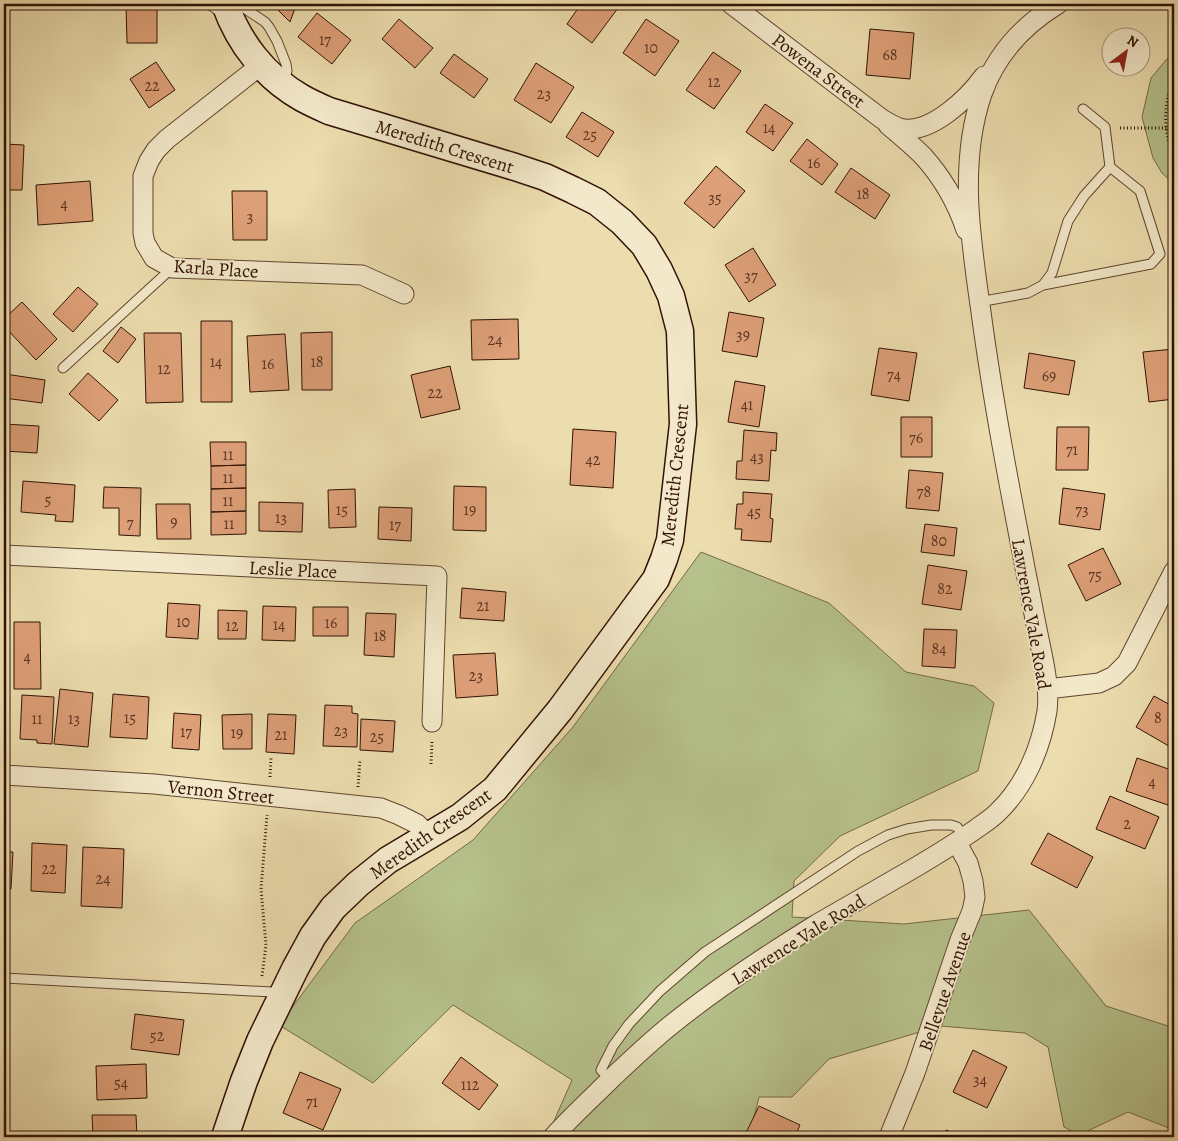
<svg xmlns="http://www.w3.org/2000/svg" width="1178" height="1141" viewBox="0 0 1178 1141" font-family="Alegreya,serif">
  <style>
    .green { fill: #b6c18b; stroke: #746a48 }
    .building { fill: #dd9f77; stroke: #311205 }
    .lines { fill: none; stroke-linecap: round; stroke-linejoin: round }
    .lane-casing { stroke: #60452f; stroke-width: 11 }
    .street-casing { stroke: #60452f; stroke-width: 21 }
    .secondary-casing { stroke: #311205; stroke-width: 29 }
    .path { stroke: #311205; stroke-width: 3; stroke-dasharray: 1 2.5; stroke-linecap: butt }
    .lane { stroke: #f3e9ca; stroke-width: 9 }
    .street { stroke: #f3e9ca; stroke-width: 19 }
    .secondary { stroke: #f3e9ca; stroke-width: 26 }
    .labels { text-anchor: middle; stroke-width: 4; stroke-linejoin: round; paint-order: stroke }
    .number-label { font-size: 16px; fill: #5c3522 }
    .street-label { font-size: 19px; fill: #311205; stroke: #f3e9ca }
  </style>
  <rect width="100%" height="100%" fill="#ecddae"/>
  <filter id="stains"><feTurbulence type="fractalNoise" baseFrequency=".004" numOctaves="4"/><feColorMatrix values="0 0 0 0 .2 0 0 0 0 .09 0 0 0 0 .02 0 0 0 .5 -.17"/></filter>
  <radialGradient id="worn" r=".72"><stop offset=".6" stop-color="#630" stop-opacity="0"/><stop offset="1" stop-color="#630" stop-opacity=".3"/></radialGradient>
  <!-- green -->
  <path class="green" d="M1174,54V184L1162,173L1153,158L1142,117L1151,78L1166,60Z
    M701,552L829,603L906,672L974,686L994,703L978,771L840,836L794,881L792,917L904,924L1029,910L1106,1006L1174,1028V1130L1128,1112L1079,1135L1064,1127L1048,1047L1025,1033L940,1026L829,1059L792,1097H759L749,1137H547L572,1080L453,1005L373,1083L279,1025L355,923L473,840L573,727Z"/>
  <!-- building -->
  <path class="building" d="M126,4H157V43H127Z
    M275,4H299L300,5L295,8L290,22L274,6Z
    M581,4H621L592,43L567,24Z
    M317,13L351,40L332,64L298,37Z
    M399,19L433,48L415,68L382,39Z
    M646,19L679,41L655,76L623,53Z
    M870,29L914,33L910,79L866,75Z
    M713,52L741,71L714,109L686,90Z
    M454,54L488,79L474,98L440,73Z
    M156,62L175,90L149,108L130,79Z
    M536,63L574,87L551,123L514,100Z
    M4,69H6L5,112H4Z
    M765,104L793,123L773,151L746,132Z
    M582,112L614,132L598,157L566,137Z
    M807,139L838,164L822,185L790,161Z
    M4,144L24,145L22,190H4Z
    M716,166L745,191L714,228L684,203Z
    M851,168L890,195L875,219L835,192Z
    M90,181L93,221L38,225L36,185Z
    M232,191H267V240H233Z
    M753,248L776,285L749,302L725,265Z
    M78,287L98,304L73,332L53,314Z
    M22,302L57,339L36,360L4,326V319Z
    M729,312L764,318L757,357L722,351Z
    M518,319L519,359L472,360L471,320Z
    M201,321H232V402H201Z
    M121,327L136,339L118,363L103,351Z
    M332,332V390H302L301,333Z
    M144,333H181L183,402L146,403Z
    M285,334L289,390L250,392L247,336Z
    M879,348L917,353L909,401L871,395Z
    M1174,349V399L1149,402L1143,352Z
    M1029,353L1075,361L1069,395L1024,388Z
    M450,366L460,409L421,418L411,375Z
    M88,373L118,400L99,421L69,394Z
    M5,374L45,380L42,403L4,398Z
    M735,381L765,386L759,427L728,422Z
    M901,417H932V457H901Z
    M4,424L39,426L37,453L4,451Z
    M1057,427H1089L1088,470H1056Z
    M573,429L616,432L613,488L570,485Z
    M744,430L777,433L776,451L771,450L769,481L736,479L737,461H742Z
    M210,442H246V465L211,466Z
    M246,465V488L211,489V466Z
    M909,470L943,473L939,511L906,508Z
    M23,481L75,485L73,522L55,521L56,515L21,512Z
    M454,486L486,487V531L453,530Z
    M104,487L141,488L140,536L119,535V508H103Z
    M246,488V511L211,512V489Z
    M1063,488L1105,494L1100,530L1059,524Z
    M355,489L356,527L329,528L328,490Z
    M743,492L772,494L770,518L773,519L771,542L741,540L742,529H735L737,504H743Z
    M259,502L303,503L302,532L259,531Z
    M156,504H190L191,539H157Z
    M379,507L412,508L411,541L378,539Z
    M246,511V534L211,535V512Z
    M925,524L957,528L954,556L921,552Z
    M1103,548L1121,584L1086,601L1068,565Z
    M928,565L967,571L961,610L922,604Z
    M462,588L506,592L504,621L460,618Z
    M168,603L200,605L198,639L166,637Z
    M263,606L296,607L295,641L262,640Z
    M313,607H348V636H313Z
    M218,610L247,611L246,639H218Z
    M366,613L396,614L394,657L364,655Z
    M14,622H40L41,689H14Z
    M924,629L957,630L955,668L922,666Z
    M495,653L498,695L456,698L453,655Z
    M60,689L93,693L88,747L54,744Z
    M113,694L149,697L147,739L110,737Z
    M22,695L54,697L52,744L37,743V740L20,739Z
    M1154,696L1174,707V749L1136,727Z
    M325,705L352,706V713L358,714L357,747L323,746Z
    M174,713L201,715L199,750L172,748Z
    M252,714V749H223L222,715Z
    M268,714L296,715L294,754L266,752Z
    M361,719L395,721L393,752L360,750Z
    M1137,758L1174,771V807L1126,791Z
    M1110,796L1159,817L1145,849L1096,829Z
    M1048,833L1093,857L1077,888L1031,864Z
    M32,843L67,845L65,893L31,891Z
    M83,847L124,849L122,908L81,906Z
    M4,852H13L11,889L4,888Z
    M135,1014L184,1020L179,1055L131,1049Z
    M973,1050L1007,1067L987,1108L953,1092Z
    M461,1057L498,1085L479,1110L442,1083Z
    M146,1064L147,1098L97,1100L96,1066Z
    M300,1072L341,1089L323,1130L283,1113Z
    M759,1106L800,1125L795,1137H744Z
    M92,1115H136L137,1137H93Z
    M946,1130L964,1137H943Z
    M1117,1132H1148L1149,1137H1117Z"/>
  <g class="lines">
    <defs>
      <path id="lane" d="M209,4L216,9L235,4L241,6L265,22L269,27L277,41L286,64L287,71L283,81
        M1083,109L1105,127L1110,167
        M979,302L1028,293L1043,285L1052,273L1068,221L1084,196L1110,167L1140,191L1160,254L1151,264L1043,285
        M63,368L172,268
        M4,978L272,992L280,996
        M611,1080L601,1070L613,1046L629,1024L660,991L705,952L858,851L888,835L907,829L931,825H951L957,827L965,837"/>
      <path id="street" d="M731,4L882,119C889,123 896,128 904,129C933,132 968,98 984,76
        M261,65L167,139L156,150L149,161L143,176V233L145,243L154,258L172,268L362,275L404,294
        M888,125C900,135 912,145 923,156C942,177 957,203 966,230
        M4,555L437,576L432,722
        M1047,689L1099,683L1114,676L1127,663L1174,571
        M4,775L154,784L381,808L399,815L417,824L429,836
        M553,1137C572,1116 593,1097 613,1077C632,1059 651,1041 671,1025C717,988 767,955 817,924C850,905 883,886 916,867C936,855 956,843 976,829C983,824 991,819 998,812C1025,786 1041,748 1047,711C1050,686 1043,659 1038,634C1034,615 1031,597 1027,578C1010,490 993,402 981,312C971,241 958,164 982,94C996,54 1022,26 1058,4
        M889,1137L915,1073L960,940L972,911L975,897L973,881L968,863L957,843"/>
      <path id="secondary" d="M225,1137L244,1081L260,1041L295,969L313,936L333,908L358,884L388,860L460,817L495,789L560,710L656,579L664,559L670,540L683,424L680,331L671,296L659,270L644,245L622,222L597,202L573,190L545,177L515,167L329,111C320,107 311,103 302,98C265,77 239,43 225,4"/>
    </defs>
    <!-- lane casing -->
    <use href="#lane" class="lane-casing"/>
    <!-- street casing -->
    <use href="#street" class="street-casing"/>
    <!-- secondary casing -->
    <use href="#secondary" class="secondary-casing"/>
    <!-- path -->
    <path class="path" d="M1174,78C1164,100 1162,133 1174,154
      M1120,128H1167
      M431,764L432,742
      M270,777L271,758
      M358,787L360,760
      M262,976L266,945L261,889L267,815"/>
    <!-- lane -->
    <use href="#lane" class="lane"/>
    <!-- street -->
    <use href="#street" class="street"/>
    <!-- secondary -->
    <use href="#secondary" class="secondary"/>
  </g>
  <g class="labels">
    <!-- number labels -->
    <g class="number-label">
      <text x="325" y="45">17</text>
      <text x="651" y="53">10</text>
      <text x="890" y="60">68</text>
      <text x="714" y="87">12</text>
      <text x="152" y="91">22</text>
      <text x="544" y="99">23</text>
      <text x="769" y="133">14</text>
      <text x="590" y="140">25</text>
      <text x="814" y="168">16</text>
      <text x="863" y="199">18</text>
      <text x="715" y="203">35</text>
      <text x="64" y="209">4</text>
      <text x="250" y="222">3</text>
      <text x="751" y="281">37</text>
      <text x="743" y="340">39</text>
      <text x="495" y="345">24</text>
      <text x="216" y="367">14</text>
      <text x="317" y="367">18</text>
      <text x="268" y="369">16</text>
      <text x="164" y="374">12</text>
      <text x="894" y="380">74</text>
      <text x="1049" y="381">69</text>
      <text x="435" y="398">22</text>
      <text x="747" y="410">41</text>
      <text x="916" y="443">76</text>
      <text x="1072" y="455">71</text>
      <text x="228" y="460">11</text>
      <text x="757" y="462">43</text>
      <text x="593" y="465">42</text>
      <text x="228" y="483">11</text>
      <text x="924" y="497">78</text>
      <text x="48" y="505">5</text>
      <text x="228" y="506">11</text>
      <text x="342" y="515">15</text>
      <text x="470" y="515">19</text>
      <text x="1082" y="515">73</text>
      <text x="754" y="517">45</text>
      <text x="281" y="523">13</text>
      <text x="174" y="527">9</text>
      <text x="130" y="528">7</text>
      <text x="229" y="529">11</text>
      <text x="395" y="530">17</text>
      <text x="939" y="546">80</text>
      <text x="1095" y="580">75</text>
      <text x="945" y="594">82</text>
      <text x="483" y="611">21</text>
      <text x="183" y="627">10</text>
      <text x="331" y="628">16</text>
      <text x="279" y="630">14</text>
      <text x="232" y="631">12</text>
      <text x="380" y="641">18</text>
      <text x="939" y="654">84</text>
      <text x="27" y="662">4</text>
      <text x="476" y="681">23</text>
      <text x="130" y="723">15</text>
      <text x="1158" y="723">8</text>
      <text x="37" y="724">11</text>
      <text x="74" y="724">13</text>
      <text x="341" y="736">23</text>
      <text x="186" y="737">17</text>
      <text x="237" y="738">19</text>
      <text x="281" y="740">21</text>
      <text x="377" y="742">25</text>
      <text x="1152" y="787">4</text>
      <text x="1127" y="829">2</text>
      <text x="49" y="874">22</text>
      <text x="103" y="884">24</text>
      <text x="157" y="1041">52</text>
      <text x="980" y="1085">34</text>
      <text x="121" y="1088">54</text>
      <text x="470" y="1090">112</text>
      <text x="312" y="1107">71</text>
    </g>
    <!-- street labels -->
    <g class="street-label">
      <text transform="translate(819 70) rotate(37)" y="7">Powena Street</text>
      <text transform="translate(445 146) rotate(17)" y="7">Meredith Crescent</text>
      <text transform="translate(216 268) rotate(4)" y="7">Karla Place</text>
      <text transform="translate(674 475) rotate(-84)" y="7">Meredith Crescent</text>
      <text transform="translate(293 569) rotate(3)" y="7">Leslie Place</text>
      <text transform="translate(1032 614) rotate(80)" y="7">Lawrence Vale Road</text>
      <text transform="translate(221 791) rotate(6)" y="7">Vernon Street</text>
      <text transform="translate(430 833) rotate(-35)" y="7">Meredith Crescent</text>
      <text transform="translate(798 939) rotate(-32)" y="7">Lawrence Vale Road</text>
      <text transform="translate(944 991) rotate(-71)" y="7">Bellevue Avenue</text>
    </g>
  </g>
  <!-- margin -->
  <rect width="1178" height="1141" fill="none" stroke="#ecddae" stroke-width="20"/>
  <rect x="5" y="5" width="1168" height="1131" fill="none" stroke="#311205" stroke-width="2.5"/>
  <rect x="10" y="10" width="1158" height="1121" fill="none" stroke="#311205"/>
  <!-- north arrow -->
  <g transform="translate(1126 52) rotate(32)"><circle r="24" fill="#f3e9ca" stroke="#a5937b"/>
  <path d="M0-4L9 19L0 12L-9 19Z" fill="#8f2418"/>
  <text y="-8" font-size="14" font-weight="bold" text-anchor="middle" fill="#311205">N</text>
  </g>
  <rect width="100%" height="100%" filter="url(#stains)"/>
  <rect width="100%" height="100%" fill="url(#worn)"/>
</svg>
